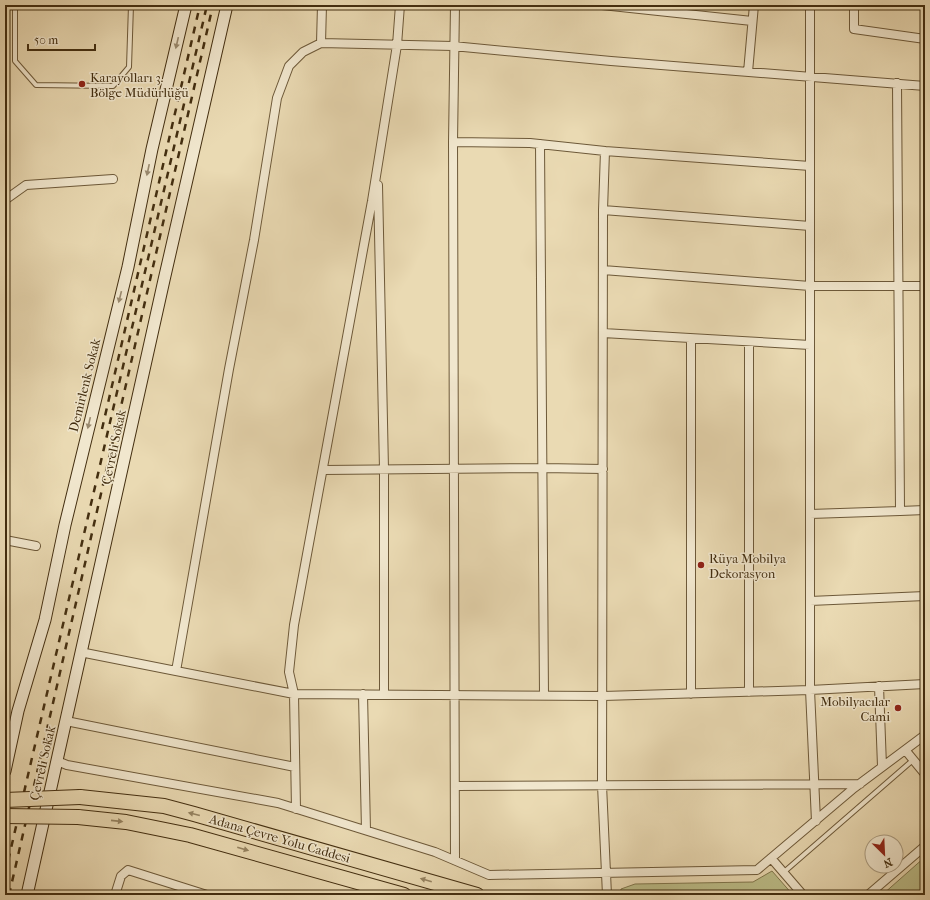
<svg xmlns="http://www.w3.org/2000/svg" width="930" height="900" viewBox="0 0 930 900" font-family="'IM FELL French Canon',serif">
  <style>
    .green { fill: #bcbe89; stroke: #80764c }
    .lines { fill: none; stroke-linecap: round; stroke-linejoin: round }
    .lane-casing { stroke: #6d5939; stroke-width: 6 }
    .street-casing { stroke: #6d5939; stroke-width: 10 }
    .secondary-casing { stroke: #432e10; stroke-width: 13 }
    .highway-casing { stroke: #432e10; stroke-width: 16 }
    .lane { stroke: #f1e7ce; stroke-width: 4 }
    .street { stroke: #f1e7ce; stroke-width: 8 }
    .secondary { stroke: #f1e7ce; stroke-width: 11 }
    .highway { stroke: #eadab3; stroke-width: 14 }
    .rail { stroke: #432e10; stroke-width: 2.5; stroke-dasharray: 7 7; stroke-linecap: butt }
    .highway-bridge-casing { stroke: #432e10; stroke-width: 16; stroke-linecap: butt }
    .highway-bridge { stroke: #eadab3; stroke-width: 14 }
    .oneway { fill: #9a8a6f }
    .oneway2 { fill: #968462 }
    .poi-dot { fill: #8f2418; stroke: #f1e7ce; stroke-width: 1.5 }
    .labels { text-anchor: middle; stroke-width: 3; stroke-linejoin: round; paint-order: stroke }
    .poi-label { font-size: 13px; fill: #432e10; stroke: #f1e7ce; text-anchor: start }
    .street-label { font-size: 13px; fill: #432e10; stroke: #f1e7ce }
  </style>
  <rect width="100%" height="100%" fill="#eadab3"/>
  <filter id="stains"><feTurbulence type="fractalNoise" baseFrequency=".005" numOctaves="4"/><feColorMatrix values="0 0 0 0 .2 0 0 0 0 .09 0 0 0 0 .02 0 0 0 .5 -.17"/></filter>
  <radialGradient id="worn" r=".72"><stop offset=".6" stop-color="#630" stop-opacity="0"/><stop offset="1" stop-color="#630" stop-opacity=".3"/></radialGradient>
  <!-- green -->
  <path class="green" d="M925,857V895H882Z
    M772,871L793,895H620L621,889L635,884L753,882Z"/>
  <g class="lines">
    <defs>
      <path id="lane" d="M15,5V61L36,85L113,86L129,67L131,5
        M784,872L913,760"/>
      <path id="street" d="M602,5L752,21
        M810,5V690L816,821
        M854,5V29L925,39
        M321,43L322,5
        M748,72L754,5
        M925,86L611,61L453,46L321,43L303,52L289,66L277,98L254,240L229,369L176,671L294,694L603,696L810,690L925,684
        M453,142L455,5
        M540,144L544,695
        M605,151L810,166
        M378,185L384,469V694
        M5,200L26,185L113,179
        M603,210L810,226
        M603,270L810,286H925
        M603,333L810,345
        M323,470L543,468L603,469
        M900,511L925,510
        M810,514L900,511L897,83
        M5,540L36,546
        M810,601L925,596
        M80,652L176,671
        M879,686L882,766
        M749,692V342
        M363,694L366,830
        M691,694V339
        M66,721L295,767
        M906,751L925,774
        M57,761L67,765L278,803L435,852L489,875L757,870L854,788L925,735
        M455,786L860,784
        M296,809L294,694L289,672L294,625L372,201L397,45L400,5
        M771,858L803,895
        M455,860L453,142L530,143L605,151L603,210L602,785L607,895
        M115,895L121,876L128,870L207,895
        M868,895L925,846"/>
      <path id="secondary" d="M5,771L18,711L45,620L65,525L128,267L152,149L186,5
        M27,895L164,280L227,5"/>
      <path id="highway" d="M80,797L164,806L194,814L477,895
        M78,817L126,822L190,835L404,895"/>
    </defs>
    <!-- lane casing -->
    <use href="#lane" class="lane-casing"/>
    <!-- street casing -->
    <use href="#street" class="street-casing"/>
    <!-- secondary casing -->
    <use href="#secondary" class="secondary-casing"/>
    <!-- highway casing -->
    <use href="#highway" class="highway-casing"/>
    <!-- lane -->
    <use href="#lane" class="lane"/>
    <!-- street -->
    <use href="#street" class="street"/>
    <!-- secondary -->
    <use href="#secondary" class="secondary"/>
    <!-- highway -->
    <use href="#highway" class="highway"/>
    <!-- rail -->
    <path class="rail" d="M102,429L200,5
      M5,874L207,5
      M9,895L213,5"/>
    <defs>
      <path id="highway-bridge" d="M5,800L80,797
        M5,816L78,817"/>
    </defs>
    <!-- highway-bridge casing -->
    <use href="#highway-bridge" class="highway-bridge-casing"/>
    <!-- highway-bridge -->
    <use href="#highway-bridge" class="highway-bridge"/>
  </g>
  <!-- one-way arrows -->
  <defs><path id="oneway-solid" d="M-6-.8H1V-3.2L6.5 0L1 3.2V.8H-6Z"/></defs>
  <g class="oneway">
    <use href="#oneway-solid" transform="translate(177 43) rotate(103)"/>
    <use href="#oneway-solid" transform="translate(148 170) rotate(102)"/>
    <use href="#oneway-solid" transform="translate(120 297) rotate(104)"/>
    <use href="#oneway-solid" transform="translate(89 423) rotate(103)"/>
  </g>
  <g class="oneway2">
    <use href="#oneway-solid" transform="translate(194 814) rotate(-166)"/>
    <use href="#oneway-solid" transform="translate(117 821) rotate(6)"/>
    <use href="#oneway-solid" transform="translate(243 849) rotate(16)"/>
    <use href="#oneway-solid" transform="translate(426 880) rotate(-164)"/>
  </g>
  <!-- markers -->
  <g class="poi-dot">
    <circle cx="82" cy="84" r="4"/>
    <circle cx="701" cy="565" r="4"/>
    <circle cx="898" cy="708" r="4"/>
  </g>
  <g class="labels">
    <!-- poi labels -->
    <g class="poi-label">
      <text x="90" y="82">Karayolları 3.<tspan x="90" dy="15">Bölge Müdürlüğü</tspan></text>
      <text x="709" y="563">Rüya Mobilya<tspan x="709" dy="15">Dekorasyon</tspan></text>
      <text x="890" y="706" text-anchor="end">Mobilyacılar<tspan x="890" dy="15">Cami</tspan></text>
    </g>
    <!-- street labels -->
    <g class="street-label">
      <text transform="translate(84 385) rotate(-76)" y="5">Demirlenk Sokak</text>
      <text transform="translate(113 447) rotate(-78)" y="5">Çevreli Sokak</text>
      <text transform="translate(42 763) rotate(-77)" y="5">Çevreli Sokak</text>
      <text transform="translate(280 838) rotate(16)" y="5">Adana Çevre Yolu Caddesi</text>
    </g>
  </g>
  <!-- margin -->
  <rect width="930" height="900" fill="none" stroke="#eadab3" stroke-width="20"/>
  <rect x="6" y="6" width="918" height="888" fill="none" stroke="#432e10" stroke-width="2"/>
  <rect x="10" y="10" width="910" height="880" fill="none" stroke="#432e10"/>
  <!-- north arrow -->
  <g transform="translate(884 854) rotate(156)"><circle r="19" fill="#f1e7ce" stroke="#ab9d82"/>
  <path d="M0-3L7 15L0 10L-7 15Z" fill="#8f2418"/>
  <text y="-6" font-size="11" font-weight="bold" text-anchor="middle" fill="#432e10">N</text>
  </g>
  <!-- scale -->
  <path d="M28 44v6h67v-6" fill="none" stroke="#432e10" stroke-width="2"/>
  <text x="34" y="44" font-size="12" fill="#432e10" stroke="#f1e7ce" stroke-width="3" paint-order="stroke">50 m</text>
  <rect width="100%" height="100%" filter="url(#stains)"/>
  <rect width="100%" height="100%" fill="url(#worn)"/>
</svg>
